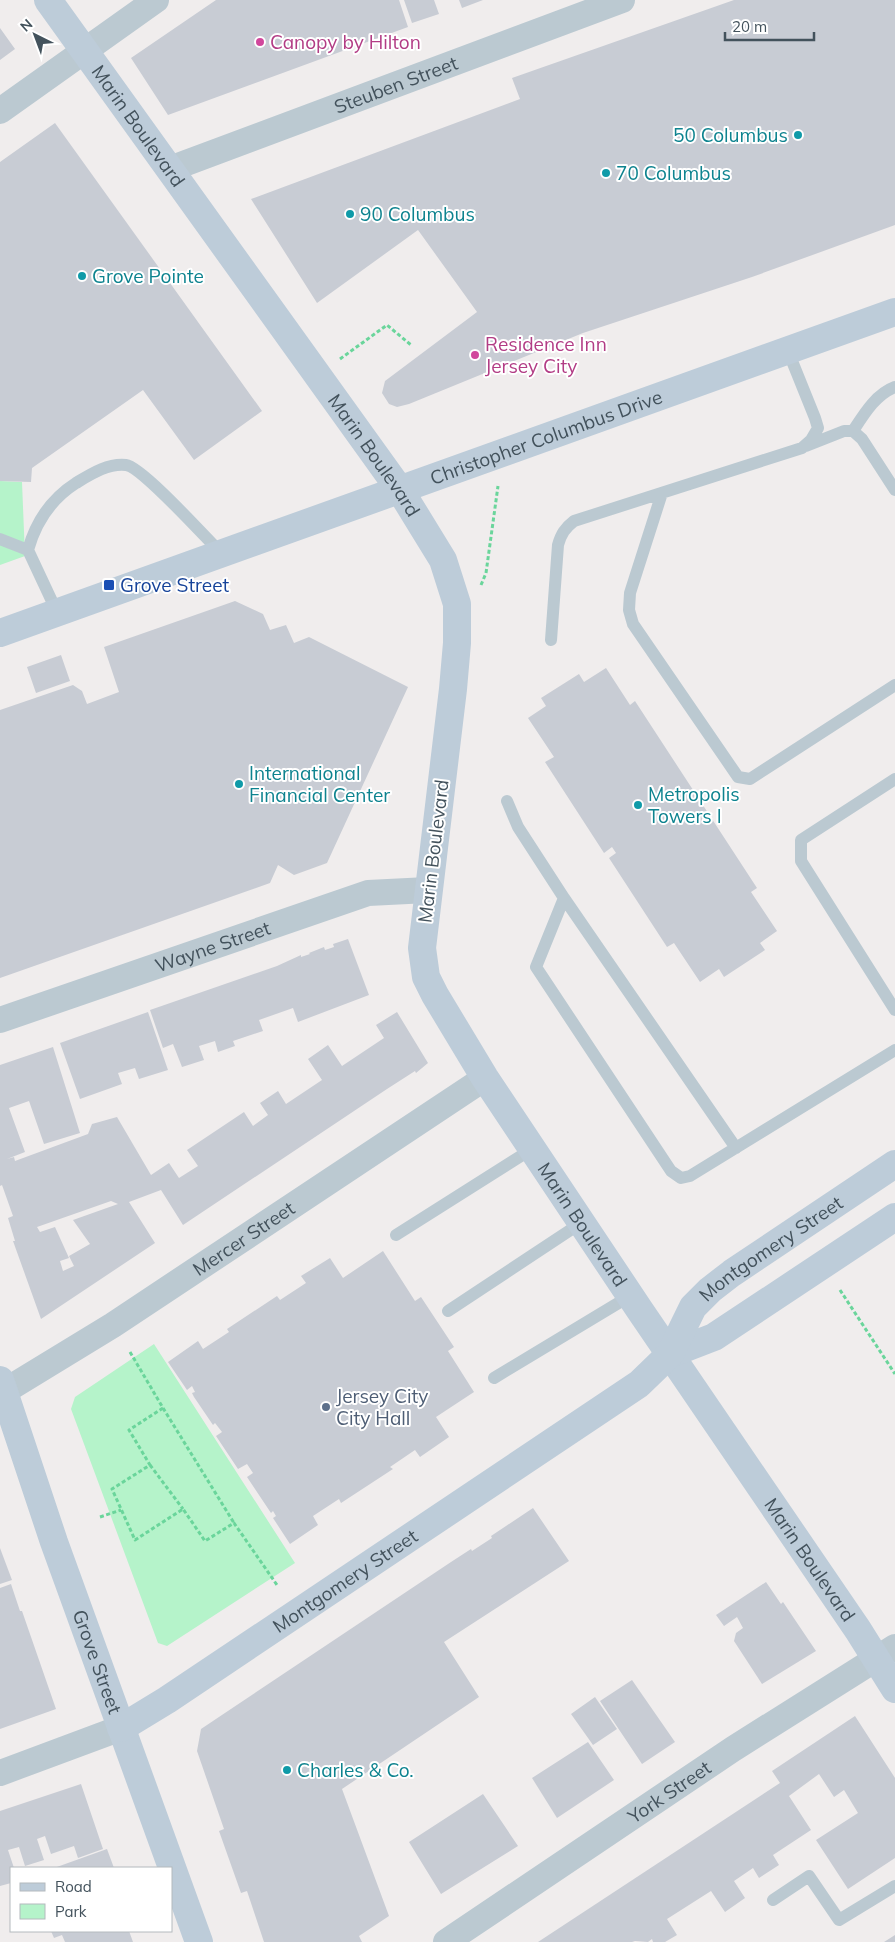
<svg xmlns="http://www.w3.org/2000/svg" width="895" height="1942" viewBox="0 0 895 1942" font-family="Mulish,sans-serif">
  <style>
    .green { fill: #b5f3ca }
    .building { fill: #c8ccd4; fill-rule: evenodd }
    .lines { fill: none; stroke-linecap: round; stroke-linejoin: round }
    .path { stroke: #6ad59b; stroke-width: 3; stroke-dasharray: 4 2.5; stroke-linecap: butt }
    .lane { stroke: #bbc9d1; stroke-width: 12 }
    .street { stroke: #bbc9d1; stroke-width: 26 }
    .secondary { stroke: #bdccd9; stroke-width: 28 }
    .hotel-dot { fill: #d1479c; stroke: #fff; stroke-width: 2 }
    .culture-dot { fill: #0f9aa8; stroke: #fff; stroke-width: 2 }
    .transit-dot { fill: #1a4fb4; stroke: #fff; stroke-width: 2 }
    .service-dot { fill: #5c6f8a; stroke: #fff; stroke-width: 2 }
    .labels { text-anchor: middle; stroke-width: 4; stroke-linejoin: round; paint-order: stroke }
    .hotel-label { font-size: 19px; fill: #b23c85; stroke: #fff; text-anchor: start }
    .street-label { font-size: 19px; fill: #43525c; stroke: #fff }
    .culture-label { font-size: 19px; fill: #0d838f; stroke: #fff; text-anchor: start }
    .transit-label { font-size: 19px; fill: #164399; stroke: #fff; text-anchor: start }
    .service-label { font-size: 19px; fill: #4e5e75; stroke: #fff; text-anchor: start }
  </style>
  <rect width="100%" height="100%" fill="#f0eded"/>
  <!-- green -->
  <path class="green" d="M0,481L22,482L25,556L0,565Z
    M154,1344L295,1563L167,1646L158,1643L71,1409L75,1397Z"/>
  <!-- building -->
  <path class="building" d="M216,0H399L408,27L168,115L131,58Z
    M404,0H434L439,14L412,23Z
    M459,0H483L462,8Z
    M734,0H895V225L752,277L583,333L409,404L397,407L389,404L382,393L385,381L477,312L418,230L317,303L251,199L520,99L512,78Z
    M0,28L15,49L0,60Z
    M55,123L262,411L194,460L143,390L32,468L31,482L0,481V162Z
    M235,601L263,614L270,630L286,625L294,643L309,637L408,687L327,863L294,875L278,865L270,883L0,978V710L73,685L82,691L87,704L119,692L104,647Z
    M61,655L70,681L36,693L27,667Z
    M606,668L630,705L635,701L757,888L751,892L777,931L760,943L765,950L724,977L719,969L700,982L674,943L667,947L609,858L616,853L612,847L604,853L545,762L554,757L528,718L546,706L541,698L579,674L584,682Z
    M348,939L369,995L298,1022L293,1008L259,1020L263,1031L233,1041L235,1046L218,1052L215,1041L199,1046L204,1060L182,1067L173,1044L163,1048L150,1010L277,966L301,955V957L310,954L309,953L324,947L325,950L334,947L333,944Z
    M148,1012L168,1070L139,1079L135,1068L118,1073L122,1084L80,1099L60,1043Z
    M397,1012L428,1063L416,1073L415,1071L387,1089L183,1225L161,1190L129,1202L155,1243L41,1319L13,1241H15L8,1218L13,1216L2,1185L0,1186V1065L53,1047L80,1133L44,1144L29,1101L9,1108L25,1152L7,1159L14,1157L15,1161L88,1134L92,1124L117,1117L151,1175L169,1163L179,1178L198,1166L187,1150L244,1112L253,1126L268,1115L260,1103L278,1091L286,1104L322,1080L308,1059L328,1045L342,1066L384,1038L376,1025ZM111,1201L118,1204L73,1220L90,1244L69,1256L74,1266L63,1271L60,1261L69,1258L55,1227L40,1232L37,1227Z
    M383,1251L415,1301L421,1297L454,1347L448,1351L474,1392L436,1417L449,1437L420,1457L415,1450L390,1467L393,1469L341,1503L339,1499L313,1516L318,1525L290,1544L273,1518L276,1516L273,1511L271,1513L247,1477L253,1473L247,1464L238,1469L216,1436L222,1432L215,1423L213,1425L194,1397L192,1393L195,1392L192,1386L187,1390L168,1362L198,1341L203,1349L229,1332L227,1329L277,1296L280,1300L306,1283L301,1276L330,1258L343,1278Z
    M533,1508L569,1561L444,1642L479,1697L342,1789L389,1916L359,1936L362,1942H264L247,1891L241,1893L219,1831L224,1829L197,1751L201,1729L451,1562L471,1549L472,1551L492,1538L491,1536Z
    M0,1548L12,1580L0,1584Z
    M766,1582L781,1604L783,1602L816,1651L762,1684L734,1641L736,1633L743,1628L737,1617L724,1626L716,1615Z
    M11,1584L20,1611H22L56,1709L0,1729V1588Z
    M632,1680L675,1742L642,1764L600,1701Z
    M595,1697L617,1729L593,1745L571,1714Z
    M855,1716L895,1778V1858L848,1889L816,1840L858,1813L844,1790L834,1797L819,1774L789,1796L811,1830L773,1855L779,1865L759,1878L753,1868L734,1881L745,1898L725,1912L711,1891L667,1919L677,1935L665,1942H653L652,1939L648,1942L635,1941L632,1942H538L780,1783L772,1771Z
    M588,1742L614,1780L557,1818L532,1778Z
    M81,1784L103,1849L78,1858L74,1846L51,1854L45,1836L37,1839L44,1860L25,1866L19,1847L8,1850L14,1868H11V1883L0,1886V1811Z
    M483,1794L518,1846L441,1894L409,1842Z
    M107,1849L114,1868H54Z
    M51,1931H129L133,1942H65L62,1935L54,1938Z
    M895,1935V1942H884Z"/>
  <g class="lines">
    <!-- path -->
    <path class="path" d="M340,359L387,325L411,345
      M481,585L486,573L498,486
      M840,1290L895,1374
      M130,1352L163,1408L129,1430L150,1465L112,1489L135,1540L183,1509L205,1541L234,1523L277,1585
      M163,1408L234,1523
      M150,1465L183,1509
      M100,1517L121,1510"/>
    <!-- lane -->
    <path class="lane" d="M853,431C864,414 876,394 895,387
      M806,446L844,431H853L862,439L895,490
      M662,493L630,593L629,610L633,624L738,777L750,779L895,685
      M0,539L28,550
      M57,612L28,550C36,521 51,499 76,483C91,474 108,463 126,465C142,467 206,538 221,553
      M551,640L558,545C561,534 565,528 574,521L802,448L811,440L818,428L815,418L788,351
      M895,779L801,840V861L895,1010
      M507,801L518,827L564,898L536,967L671,1171L681,1178L690,1176L895,1050
      M564,898L736,1148
      M396,1235L532,1149
      M448,1311L581,1223
      M494,1378L630,1296
      M773,1900L809,1876L839,1920L895,1886"/>
    <!-- street -->
    <g class="street">
      <path d="M0,111L156,0"/>
      <path id="s1" d="M170,169L622,0"/>
      <path id="s2" d="M0,1020L368,893L428,890"/>
      <path id="s3" d="M0,1394L113,1325L485,1078"/>
      <path d="M0,1773L121,1728"/>
      <path id="s4" d="M446,1942L733,1749L895,1647"/>
    </g>
    <!-- secondary -->
    <g class="secondary">
      <path id="s5" d="M48,0L400,490L443,560L457,604V643L453,689L422,948L426,977L435,995L485,1078L639,1309L858,1630L895,1689"/>
      <path id="s6" d="M0,633L895,312"/>
      <path d="M670,1354L714,1337L895,1217"/>
      <path id="s7" d="M0,1380L54,1542L199,1942"/>
      <path id="s8" d="M121,1728L167,1700L639,1384L670,1354L693,1307L710,1290L732,1273L895,1164"/>
    </g>
  </g>
  <!-- markers -->
  <g class="hotel-dot">
    <circle cx="260" cy="42" r="5"/>
    <circle cx="475" cy="355" r="5"/>
  </g>
  <g class="culture-dot">
    <circle cx="798" cy="135" r="5"/>
    <circle cx="606" cy="173" r="5"/>
    <circle cx="350" cy="214" r="5"/>
    <circle cx="82" cy="276" r="5"/>
    <circle cx="239" cy="784" r="5"/>
    <circle cx="638" cy="805" r="5"/>
    <circle cx="287" cy="1770" r="5"/>
  </g>
  <rect class="transit-dot" x="103" y="579" width="12" height="12" rx="2.5"/>
  <circle class="service-dot" cx="326" cy="1407" r="5"/>
  <g class="labels">
    <!-- hotel labels -->
    <g class="hotel-label">
      <text x="270" y="49">Canopy by Hilton</text>
      <text x="485" y="351">Residence Inn<tspan x="485" dy="22">Jersey City</tspan></text>
    </g>
    <!-- street labels -->
    <g class="street-label">
      <text dy="7" stroke="none"><textPath href="#s1" startOffset="241">Steuben Street</textPath></text>
      <text dy="7" stroke="none"><textPath href="#s5" startOffset="155">Marin Boulevard</textPath></text>
      <text dy="7" stroke="none"><textPath href="#s6" startOffset="580">Christopher Columbus Drive</textPath></text>
      <text dy="7" stroke="none"><textPath href="#s5" startOffset="560">Marin Boulevard</textPath></text>
      <text transform="translate(433 851) rotate(-83)" y="7">Marin Boulevard</text>
      <text dy="7" stroke="none"><textPath href="#s2" startOffset="225">Wayne Street</textPath></text>
      <text dy="7" stroke="none"><textPath href="#s5" startOffset="1400">Marin Boulevard</textPath></text>
      <text dy="7" stroke="none"><textPath href="#s3" startOffset="289">Mercer Street</textPath></text>
      <text dy="7" stroke="none"><textPath href="#s8" startOffset="815">Montgomery Street</textPath></text>
      <text dy="7" stroke="none"><textPath href="#s5" startOffset="1805">Marin Boulevard</textPath></text>
      <text dy="7" stroke="none"><textPath href="#s8" startOffset="268">Montgomery Street</textPath></text>
      <text dy="7" stroke="none"><textPath href="#s7" startOffset="298">Grove Street</textPath></text>
      <text dy="7" stroke="none"><textPath href="#s4" startOffset="269">York Street</textPath></text>
    </g>
    <!-- culture labels -->
    <g class="culture-label">
      <text x="788" y="142" text-anchor="end">50 Columbus</text>
      <text x="616" y="180">70 Columbus</text>
      <text x="360" y="221">90 Columbus</text>
      <text x="92" y="283">Grove Pointe</text>
      <text x="249" y="780">International<tspan x="249" dy="22">Financial Center</tspan></text>
      <text x="648" y="801">Metropolis<tspan x="648" dy="22">Towers I</tspan></text>
      <text x="297" y="1777">Charles &amp; Co.</text>
    </g>
    <!-- transit labels -->
    <g class="transit-label">
      <text x="120" y="592">Grove Street</text>
    </g>
    <!-- service labels -->
    <g class="service-label">
      <text x="336" y="1403">Jersey City<tspan x="336" dy="22">City Hall</tspan></text>
    </g>
  </g>
  <!-- legend -->
  <rect x="10" y="1867" width="162" height="65" fill="#ffffff" stroke="#b4babe"/>
  <rect x="20" y="1883" width="25" height="8" fill="#bdccd9" stroke="#b4babe"/>
  <text x="55" y="1892" font-size="15" fill="#43525c">Road</text>
  <rect x="20" y="1904" width="25" height="15" fill="#b5f3ca" stroke="#b4babe"/>
  <text x="55" y="1917" font-size="15" fill="#43525c">Park</text>
  <!-- north arrow -->
  <g transform="translate(35 35) rotate(318)" stroke="#ffffff" stroke-width="4" paint-order="stroke">
  <path d="M0-4L9 19L0 12L-9 19Z" fill="#43525c"/>
  <text y="-8" font-size="14" font-weight="bold" text-anchor="middle" fill="#43525c">N</text>
  </g>
  <!-- scale -->
  <path d="M725 32v8h89v-8" fill="none" stroke="#43525c" stroke-width="2.5"/>
  <text x="732" y="32" font-size="15" fill="#43525c" stroke="#ffffff" stroke-width="4" paint-order="stroke">20 m</text>
</svg>
